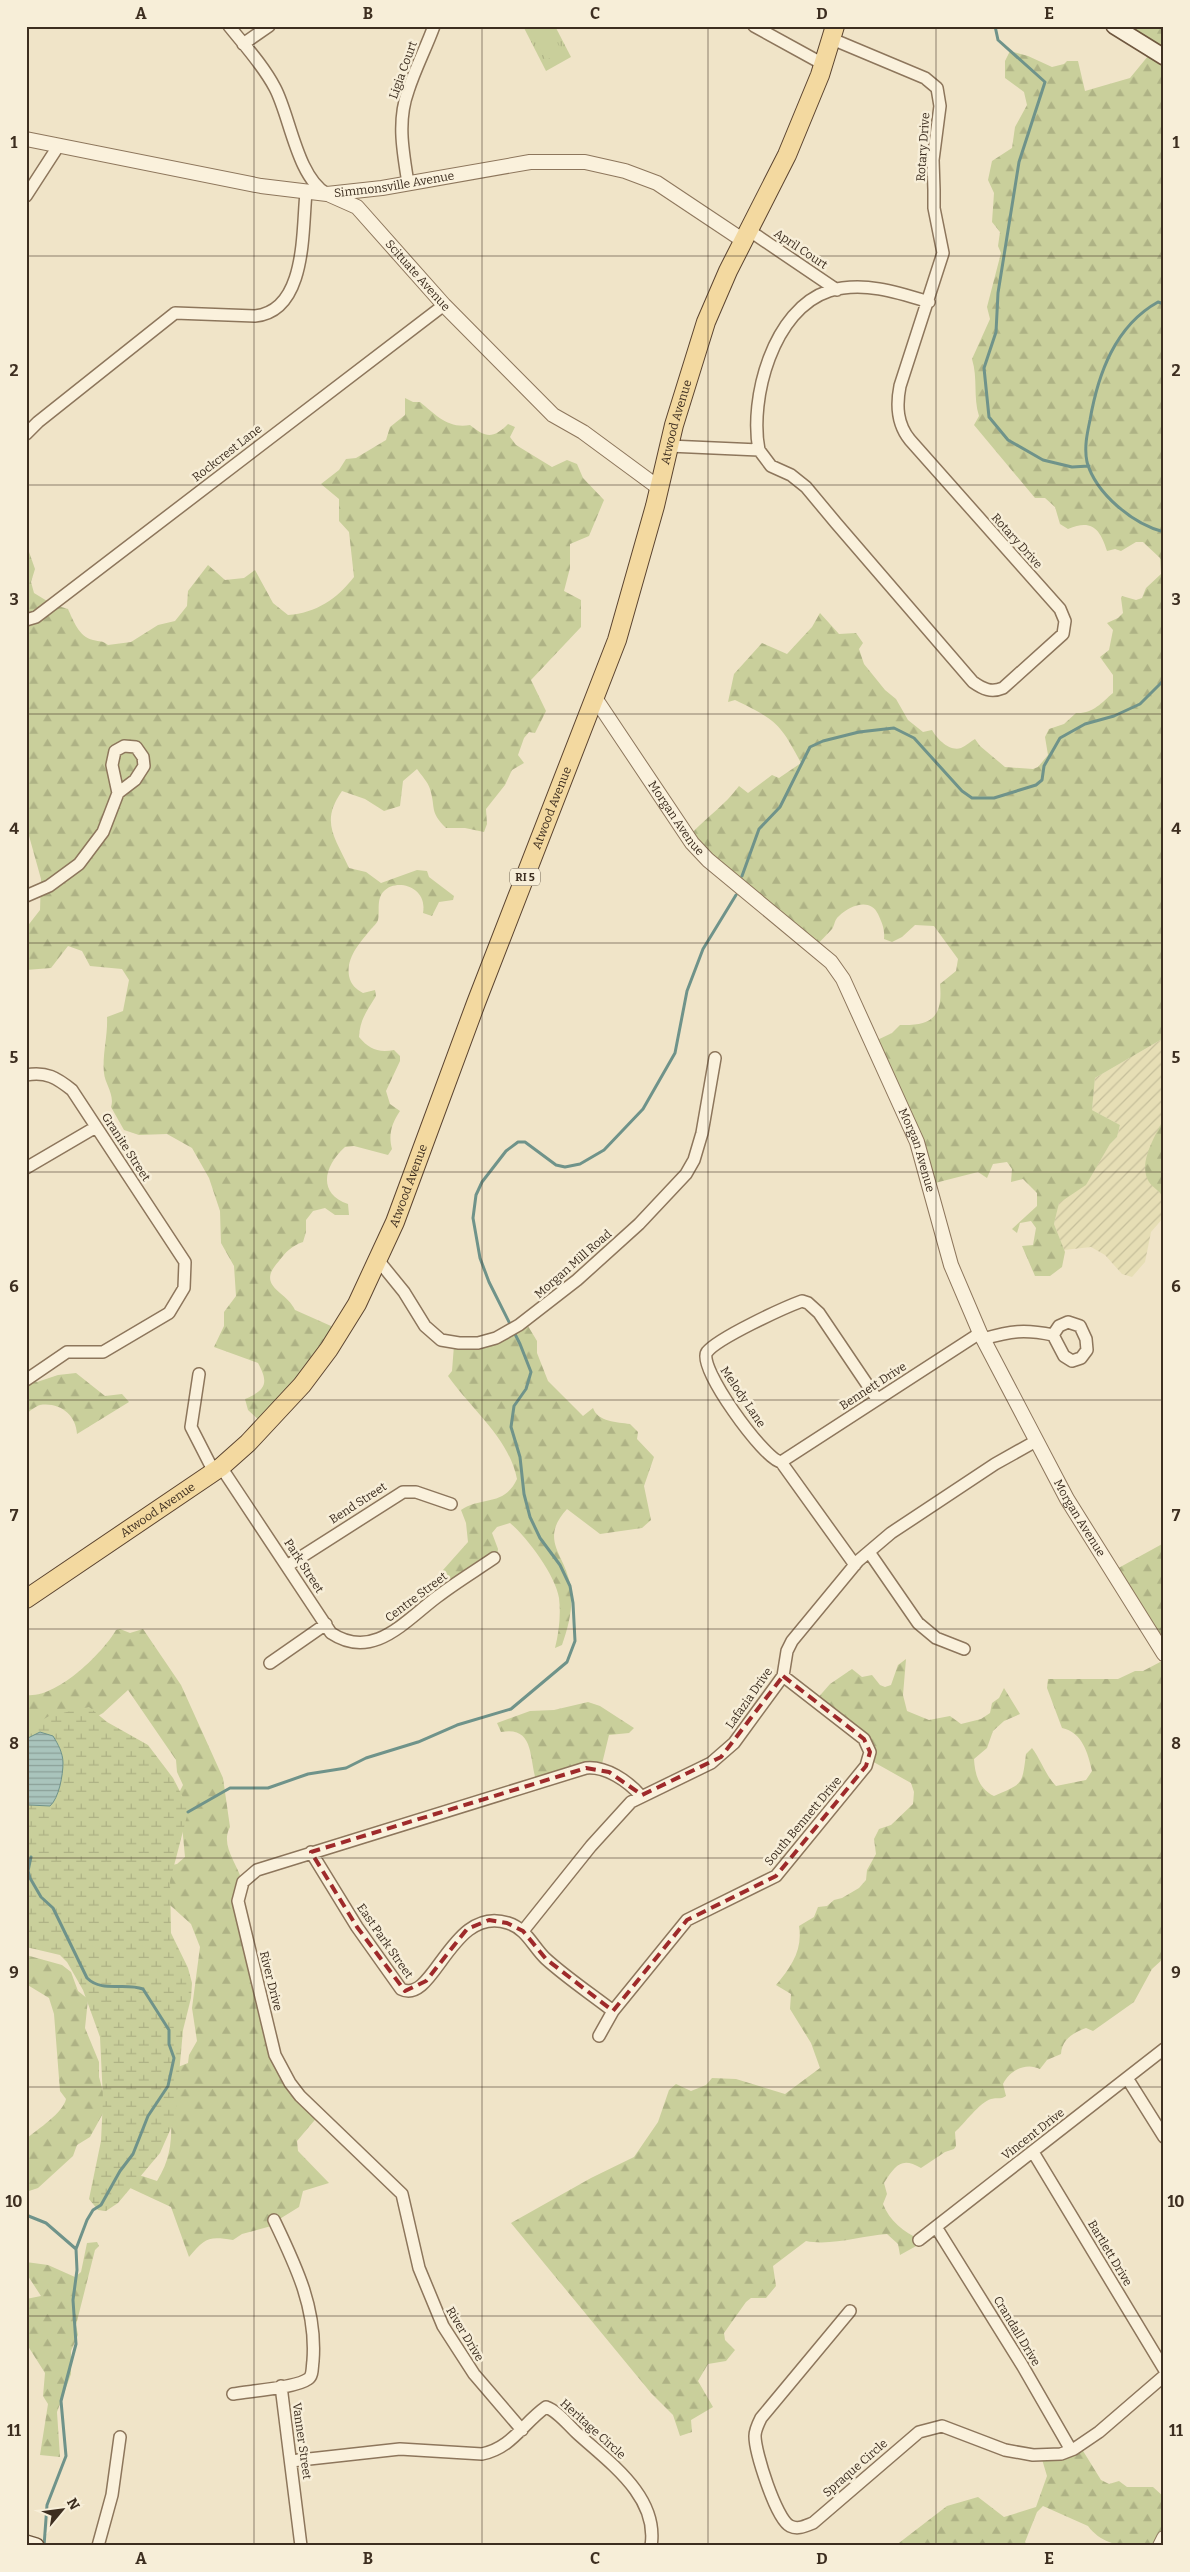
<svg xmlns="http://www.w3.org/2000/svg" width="1190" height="2572" viewBox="0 0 1190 2572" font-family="Bitter,serif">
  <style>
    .farmland { fill: url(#farmland-furrows) }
    .forest { fill: url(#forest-firs) }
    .wetland { fill: url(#wetland-marsh) }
    .park { fill: url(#park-tufts) }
    .pitch { fill: #c9cf9b }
    .water { fill: url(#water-rules); stroke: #6f938a }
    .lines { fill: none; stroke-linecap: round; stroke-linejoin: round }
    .stream { stroke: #6f938a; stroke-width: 3 }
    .minor-casing { stroke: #8d765c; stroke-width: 14 }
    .tertiary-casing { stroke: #8d765c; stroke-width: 16 }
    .secondary-casing { stroke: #6f573f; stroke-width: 18 }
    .primary-casing { stroke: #5b4430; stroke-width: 20 }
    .minor { stroke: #faf1dc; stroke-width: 11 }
    .tertiary { stroke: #faf1dc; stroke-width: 14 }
    .secondary { stroke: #faf1dc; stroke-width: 15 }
    .primary { stroke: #f3d9a0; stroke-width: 18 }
    .marked { fill: none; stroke: #9e2a2b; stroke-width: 4; stroke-dasharray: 10 6; stroke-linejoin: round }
    .grid { fill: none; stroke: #3d2e20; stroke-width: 1; stroke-opacity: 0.55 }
    .labels { text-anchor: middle; stroke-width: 5; stroke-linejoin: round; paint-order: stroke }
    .shield { fill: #f7eed8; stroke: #756857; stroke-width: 1 }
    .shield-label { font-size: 11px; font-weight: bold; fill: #3d2e20 }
    .street-label { font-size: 12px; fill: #3d2e20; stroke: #f7eed8 }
    .neatline { fill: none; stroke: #3d2e20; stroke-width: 2 }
    .grid-label { font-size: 16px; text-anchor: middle; font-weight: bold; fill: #3d2e20 }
  </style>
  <defs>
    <pattern id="farmland-furrows" width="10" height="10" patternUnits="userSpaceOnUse" patternTransform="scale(1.25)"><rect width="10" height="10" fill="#e6deb5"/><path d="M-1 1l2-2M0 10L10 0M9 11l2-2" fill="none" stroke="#c6bf9b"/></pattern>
    <pattern id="forest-firs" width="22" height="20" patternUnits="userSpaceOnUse" patternTransform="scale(1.25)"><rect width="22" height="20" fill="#c9cf9b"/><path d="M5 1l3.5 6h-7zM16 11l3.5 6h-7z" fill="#aeb285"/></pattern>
    <pattern id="wetland-marsh" width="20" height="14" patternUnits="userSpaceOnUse" patternTransform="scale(1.25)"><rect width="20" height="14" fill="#c9cf9b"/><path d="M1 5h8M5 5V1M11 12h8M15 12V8" fill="none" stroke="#aeb285"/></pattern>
    <pattern id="park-tufts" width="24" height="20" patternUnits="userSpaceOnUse" patternTransform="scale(1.25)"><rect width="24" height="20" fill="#c9cf9b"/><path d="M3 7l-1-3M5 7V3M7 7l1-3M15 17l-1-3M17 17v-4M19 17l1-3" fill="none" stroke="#aeb285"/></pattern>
    <pattern id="water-rules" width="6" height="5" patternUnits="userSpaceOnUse" patternTransform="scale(1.25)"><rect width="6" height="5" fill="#a9c4bc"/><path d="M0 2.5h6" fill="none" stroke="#8ba098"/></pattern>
  </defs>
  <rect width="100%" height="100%" fill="#f0e4c8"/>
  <!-- farmland -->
  <path class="farmland" d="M1164,1038V1118L1148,1153L1149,1181L1163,1196L1164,1217L1151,1232L1145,1262L1132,1277L1122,1274L1105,1255L1091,1247L1064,1250L1054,1224L1059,1202L1086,1184L1110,1144L1117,1137L1120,1125L1092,1110L1095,1078Z"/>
  <!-- forest -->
  <path class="forest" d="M1116,26H1164V1038L1095,1078L1092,1110L1120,1125L1117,1137L1110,1144L1086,1185L1059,1203L1054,1224L1065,1252L1062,1267L1050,1276H1035L1022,1246L1033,1245L1036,1228L1031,1221L1020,1223L1017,1233L1012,1229L1037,1206V1193L1023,1179L1011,1182L1012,1169L1007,1162L993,1164L987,1178L978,1172L931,1184L873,1042L892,1033L900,1025C932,1026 943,1017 940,984L956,971L958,959L934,926L915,925L902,937L892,942L884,939C885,929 882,923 878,914C870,897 849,906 839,916C834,920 835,925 832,929C827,935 821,940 816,946L709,860L691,834C707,817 725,805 739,786L748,793L772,775L779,778L801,763C780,723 776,720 735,700L728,702L734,674L762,643L787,654L812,627L820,613L839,634L856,633L863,643L859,649L864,664L885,690L896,699L908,720L923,732L932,730C937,739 950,752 961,748C966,746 971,741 975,739L980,746L1005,767L1033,769L1038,767L1048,755L1045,737L1049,729L1064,724L1076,713C1093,714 1101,703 1113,693V675L1100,657L1109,650L1113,630L1107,623L1118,618L1123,613L1121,598L1122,596L1136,600L1142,598L1146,588L1161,574L1160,558L1143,542H1136L1121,551L1115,549L1107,551C1100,529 1092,519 1068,529L1060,524L1055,507L1045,498H1035L974,425L979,416C973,397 978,378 972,359L990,319L987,307L1001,253L998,246L1000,232L992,222L994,193L988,180L992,161L1012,148L1015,127L1027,105L1024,92L1005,78V61L1010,51L1028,56L1052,67L1064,64L1067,61H1078L1085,91L1130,78L1153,50Z
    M405,398L413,402H420C436,415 448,429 470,425C486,438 493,439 508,424L515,427L510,437L516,445L552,467L567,460L577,464L583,478L604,500L589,536L570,544V568L564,591L581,600V627L531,680L546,711L535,733L529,732L524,738L518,755L524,763L512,770L505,785L486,809L487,824L484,832L465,828H446C429,811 436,808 430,789C428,782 421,775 417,769L403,781L400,806L384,811L365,799L342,791C320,822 335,837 349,868L366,872L381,883L417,870L427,871L429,877L454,896L453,900L439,902L432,916L423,913C428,886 396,878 384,891C376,899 380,911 378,920C377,923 373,927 371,929C360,943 346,957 349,976C351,985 356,989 363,993L375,990L376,996C367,1011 360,1019 359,1037C369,1049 378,1053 394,1050L400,1056V1061L386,1091L390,1104L400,1111C392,1123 388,1134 392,1149L388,1155L354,1146L345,1147C324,1166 317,1193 348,1204L349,1215H335L325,1208L313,1211L306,1220V1232L303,1242C291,1246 286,1252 279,1261C255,1287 286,1290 295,1310L331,1326L336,1339L263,1424L248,1410L245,1399C266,1390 269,1383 258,1363L214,1347L224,1326V1312L236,1296L234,1266L221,1243L220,1211L209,1178L192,1148L167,1134L139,1135L124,1130L111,1107C115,1095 105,1084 104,1073C102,1056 108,1035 107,1017L123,1011L129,980L122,969L90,966L82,951L68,946L51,968L26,970V928L40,910L41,879L26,825V550L28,549L35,569L31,582L34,593L52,604L68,609C73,620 79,637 93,640C100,642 102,640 108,645L131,642L158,625L175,621L187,606L188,591L208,565L225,580L244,578L255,570L273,603L288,615C316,613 337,599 354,577L349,532L339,521V499L321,484L339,470L346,459L356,458L386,440L390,427L405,415Z
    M1164,1118V1200C1162,1192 1153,1188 1149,1182C1137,1163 1156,1135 1164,1118Z
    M525,1321L537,1341V1353L548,1381L583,1416L593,1408C598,1422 617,1422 630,1424L638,1432L637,1439L654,1457L644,1486L651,1520L642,1528L600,1534L567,1509C537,1542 568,1555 571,1591C573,1609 568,1628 562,1645L555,1648C559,1632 561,1615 559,1598C556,1576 527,1537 510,1523L497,1527L492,1533L498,1549L497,1557L456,1584L443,1570L468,1542L466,1523L461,1510C482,1496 504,1507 517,1479C509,1438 471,1409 448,1376L452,1371L454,1345L477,1343Z
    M76,1373L105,1396L122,1394L129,1402L77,1434C76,1415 60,1402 40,1405C36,1406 30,1411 26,1414V1374L37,1382L58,1375Z
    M1164,1543V1652L1113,1571Z
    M120,1629L130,1633L143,1629L181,1685L223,1778L230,1827C220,1845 237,1863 242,1881C244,1886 241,1895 240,1901L285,2072L319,2115L297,2141L298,2151L329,2183L303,2191L299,2207L278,2220L275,2225L242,2234L233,2240C208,2236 205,2238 189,2257L171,2207L128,2187L133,2173L157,2181C184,2138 161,2106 178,2067L188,2063L189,2055L197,2041L192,2008L200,1947L191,1924L161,1897L149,1870L177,1864L185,1857L179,1793L183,1785L177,1772L176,1760L128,1690L103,1713L79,1727L26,1735V1695C56,1699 102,1654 116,1630Z
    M906,1659L903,1695L907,1711L929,1720L950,1716L961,1724L981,1719L990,1713L992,1703L999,1698L1004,1688L1020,1714L1004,1721L993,1731L987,1748L974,1759C975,1775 979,1789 994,1796C1023,1783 1022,1786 1026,1754L1032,1748C1041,1760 1046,1776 1056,1786L1086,1780L1092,1771C1088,1753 1082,1732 1062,1728L1047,1688L1048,1679H1118L1135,1671H1143L1164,1660V1958L1152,1969L1134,2002L1093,2031L1086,2028C1073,2033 1062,2039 1061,2054L1047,2060L1040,2069C1026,2062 1010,2070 1003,2084L1006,2096C1000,2100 997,2097 991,2099C980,2102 964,2124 955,2132L956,2146L954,2149L945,2152L921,2168C901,2156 895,2166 884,2183L887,2194L883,2204C889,2220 904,2233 920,2239L918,2245L900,2255L898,2244L887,2234C861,2236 831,2246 806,2241L773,2266L776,2286L766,2298H751L746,2302L724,2333L725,2340L735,2350L726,2361L708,2364L698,2381L713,2407L691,2420L692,2432L680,2436L673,2415L651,2393L511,2223L591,2178L634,2157L658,2122L669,2090L676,2084L691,2091L706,2085L712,2078L736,2079L785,2094L820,2068L811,2043L790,2009L791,1994L776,1985C791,1967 803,1950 799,1926L814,1917L818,1907L827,1906L834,1900L842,1898L859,1888L866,1880L867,1870L876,1854L874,1839L879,1829L891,1825L913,1804L914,1792L911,1783L870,1760L871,1751L816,1700L830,1684L852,1669L862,1677L872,1675L880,1685L885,1687L891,1685L898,1665Z
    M588,1702L600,1706L634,1728L629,1733L609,1735L601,1768L536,1780C529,1756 534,1726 501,1732L497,1723L530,1711L554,1710Z
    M26,1955L62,1965L71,1972L78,1991L88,1999L85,2028L99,2062V2077L107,2106L90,2137L77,2145L73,2156L38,2188L26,2192V2139C38,2129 63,2113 66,2099L60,2091L54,2014L49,1998L26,1984Z
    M97,2242L99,2246L95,2250L76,2325L78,2335L71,2351V2374L57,2412L60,2457L40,2455L48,2404L43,2396L45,2373L26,2343V2299L41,2296L26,2273V2262L48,2265L75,2277L81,2272L87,2243Z
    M1080,2446L1101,2480L1109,2484L1119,2481L1127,2487H1153L1164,2497V2546C1135,2546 1107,2551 1088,2526L1043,2506L1037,2512L1025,2542L1028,2546H895L947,2506L978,2497L1004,2517L1036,2507L1047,2476L1041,2456Z"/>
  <!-- wetland -->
  <path class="wetland" d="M89,1707L107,1722L148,1745L173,1778L187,1805L188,1812L170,1881L171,1933L188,1968L192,1983L191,1998L183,2030L175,2119L160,2153L118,2203L106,2211L98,2210L89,2199L101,2141L103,2099L100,2037L83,1990L67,1962L60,1955L26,1947V1730L49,1716Z"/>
  <!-- park -->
  <path class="park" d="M523,26H555L571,57L546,71Z"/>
  <!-- pitch -->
  <path class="pitch" d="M549,26L562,52L546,60L529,27Z"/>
  <!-- water -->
  <path class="water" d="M40,1732L53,1736C58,1744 63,1753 63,1763C63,1775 59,1798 50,1806L29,1805L26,1808V1739Z"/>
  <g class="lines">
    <!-- stream -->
    <path class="stream" d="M995,26L998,40L1045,82L1019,162L998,293L996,332L984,368L989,417L1008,440L1043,460L1072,467L1089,466
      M1164,304L1158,302C1115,326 1098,374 1090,420C1087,434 1084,448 1087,462C1096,494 1133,524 1164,532
      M742,876L759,829L780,807L810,747L823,741L859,732L894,728L914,738L962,791L972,798H994L1036,785L1042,780L1044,766L1060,738L1085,724L1114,716L1140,704L1164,680
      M188,1812L230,1788H268L308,1774L346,1768L366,1758L418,1742L457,1725L511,1709L567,1662L575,1641L573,1603L570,1586L560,1565L540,1538L530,1517L524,1494L520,1457L511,1427L514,1406L526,1389L531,1372L520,1344L489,1282L480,1258L473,1218L476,1195L482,1182L506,1151L518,1142H525L556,1165L565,1167L580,1164L604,1150L643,1109L675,1053L687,991L703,949L736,895
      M31,1857L28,1871L30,1878L41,1897L53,1908L87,1978C102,1993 125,1982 143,1989L169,2030V2044L174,2058L168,2086L148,2116L133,2154L120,2171L101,2205L93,2210L87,2220L76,2249L77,2270L73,2300L76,2344L61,2401L66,2456L47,2505L44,2546
      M26,2215L46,2223L76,2249"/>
    <defs>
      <path id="minor" d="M229,26C245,46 263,65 275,88C290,116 297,177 327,194
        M754,26L823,64
        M243,44L269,26
        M408,183C403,152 397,121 408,91C415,69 426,48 434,26
        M26,196L59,145
        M750,231L837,290
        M26,434L38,422L175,313L255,316C307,311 302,230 306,193
        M669,446L759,450L771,466L791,475L806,487L836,523L973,682C983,689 991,693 1003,688L1063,634L1065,621L1060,609L910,440C897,424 896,406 900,386L943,253L934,208V190L933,160L940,106L937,88L925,78L832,39
        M759,450C749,399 773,309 829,291C863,281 897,292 929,302
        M26,620L36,617L444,305
        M26,896L49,886L79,864L103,832L118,793L135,780L144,766L143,757L136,747L124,746L115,751L112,765L118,793
        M26,1075C46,1071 57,1078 72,1090L185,1262L184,1288L169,1313L103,1352H67L26,1380
        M26,1168L96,1127
        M378,1260L404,1292L425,1326L441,1340L459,1343H478L496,1338L519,1325L577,1280L639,1224L686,1174L694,1160L702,1133L715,1058
        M983,1339C1011,1331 1024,1329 1053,1335L1064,1356L1072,1361L1081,1358L1087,1350L1086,1339L1080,1326L1068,1322L1059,1326L1053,1335
        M199,1374L191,1427L214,1472
        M781,1462L980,1333
        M221,1467L331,1633C373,1661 405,1621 437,1597C455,1583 475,1571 494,1558
        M869,1552L918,1623L936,1638L964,1649
        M855,1565L781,1462C764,1460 696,1365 707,1352C718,1338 783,1308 802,1301L808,1303L819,1313L877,1399
        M287,1566L403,1492H416L451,1504
        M270,1663L326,1624
        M311,1852L357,1927L401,1989C434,2006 451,1904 508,1923C527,1929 533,1947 546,1959C567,1978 591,1994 613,2011
        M523,1931L591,1846L631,1802L711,1763L734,1743L783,1676L787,1651L792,1641L858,1561L891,1533L995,1464L1036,1441
        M599,2036L613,2011L687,1920L776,1876L866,1766L870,1752L864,1739L783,1676
        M1127,2078L1164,2137
        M1033,2152L1164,2369
        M936,2227L1022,2365L1071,2450
        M919,2240L1164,2049
        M850,2311L761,2418C758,2424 755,2430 755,2436C755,2452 776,2519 790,2526C798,2530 805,2526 813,2523L919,2432L942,2426L1005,2450L1033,2455L1061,2454L1074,2449L1099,2432L1164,2376
        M281,2386L301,2546
        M233,2394C249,2391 296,2388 308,2379C313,2376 312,2367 313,2361C317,2309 296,2266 274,2220
        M522,2430L474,2374L443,2326L419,2268L402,2194L300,2096L290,2083L275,2055L238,1901L243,1882L257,1870L586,1768C606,1766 628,1781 641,1796
        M291,2461L400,2449L482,2454C512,2448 523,2423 546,2407C558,2411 569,2426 578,2434C610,2463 659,2497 651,2546
        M98,2546L112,2495L120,2437"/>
      <g id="tertiary">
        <path id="s1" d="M26,139L261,186L327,194L382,188L530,162H585L625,171L657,183L744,241"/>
        <path id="s2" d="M330,195L357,207L444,305L553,415L583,432L659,488"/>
        <path id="s3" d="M595,698L692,843L708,860L831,962L843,979L917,1142L951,1265L980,1333L1067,1499L1164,1654"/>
        <path d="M1160,2546L1164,2538"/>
      </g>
      <path id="secondary" d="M1114,26L1164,57
        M26,2543L36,2546"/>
      <g id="primary">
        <path id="s4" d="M26,1599L221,1467L248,1443L302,1385L329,1349L357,1304L395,1222L476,1003L617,640L655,506L674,425L706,322L728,271L787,155L820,75L835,26"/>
      </g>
    </defs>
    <!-- minor casing -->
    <use href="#minor" class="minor-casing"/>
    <!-- tertiary casing -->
    <use href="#tertiary" class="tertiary-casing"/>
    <!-- secondary casing -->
    <use href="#secondary" class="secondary-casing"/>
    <!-- primary casing -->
    <use href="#primary" class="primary-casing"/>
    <!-- minor -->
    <use href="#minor" class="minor"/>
    <!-- tertiary -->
    <use href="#tertiary" class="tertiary"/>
    <!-- secondary -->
    <use href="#secondary" class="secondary"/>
    <!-- primary -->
    <use href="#primary" class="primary"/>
  </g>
  <!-- marked area -->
  <path class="marked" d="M783,1676L864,1739L870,1752L866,1766L776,1876L687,1920L613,2011L546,1959L523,1931L507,1923L489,1920L467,1929L426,1981L405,1991L357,1927L311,1852L586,1768L609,1772L642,1795L721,1757Z"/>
  <!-- grid -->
  <path class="grid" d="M254,26V2546M482,26V2546M708,26V2546M936,26V2546M26,256H1164M26,485H1164M26,714H1164M26,943H1164M26,1172H1164M26,1400H1164M26,1629H1164M26,1858H1164M26,2087H1164M26,2316H1164"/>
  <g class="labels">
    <!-- shield labels -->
    <rect class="shield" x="510" y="868.5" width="30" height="17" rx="4"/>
    <g class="shield-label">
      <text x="525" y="881">RI 5</text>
    </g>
    <!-- street labels -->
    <g class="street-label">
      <text transform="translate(403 70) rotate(-70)" y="4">Ligia Court</text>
      <text transform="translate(923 147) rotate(-86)" y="4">Rotary Drive</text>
      <text dy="4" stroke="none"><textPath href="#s1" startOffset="374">Simmonsville Avenue</textPath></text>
      <text transform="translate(801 249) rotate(34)" y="4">April Court</text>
      <text dy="4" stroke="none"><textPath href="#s2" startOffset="121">Scituate Avenue</textPath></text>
      <text dy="4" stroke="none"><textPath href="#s4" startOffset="1388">Atwood Avenue</textPath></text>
      <text transform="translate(227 453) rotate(-38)" y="4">Rockcrest Lane</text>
      <text transform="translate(1017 541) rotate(48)" y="4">Rotary Drive</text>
      <text dy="4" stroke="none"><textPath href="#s4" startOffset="982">Atwood Avenue</textPath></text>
      <text dy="4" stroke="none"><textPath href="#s3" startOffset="145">Morgan Avenue</textPath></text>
      <text transform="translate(126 1147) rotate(57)" y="4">Granite Street</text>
      <text dy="4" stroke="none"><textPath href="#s3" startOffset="565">Morgan Avenue</textPath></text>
      <text dy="4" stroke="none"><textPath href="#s4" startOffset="578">Atwood Avenue</textPath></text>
      <text transform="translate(573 1264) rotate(-41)" y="4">Morgan Mill Road</text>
      <text transform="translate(873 1386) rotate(-33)" y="4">Bennett Drive</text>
      <text transform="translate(743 1397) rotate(56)" y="4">Melody Lane</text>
      <text transform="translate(358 1503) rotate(-33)" y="4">Bend Street</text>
      <text dy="4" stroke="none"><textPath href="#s4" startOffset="159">Atwood Avenue</textPath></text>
      <text dy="4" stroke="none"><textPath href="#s3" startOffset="969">Morgan Avenue</textPath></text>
      <text transform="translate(304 1566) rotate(57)" y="4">Park Street</text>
      <text transform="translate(416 1597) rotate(-37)" y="4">Centre Street</text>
      <text transform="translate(749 1698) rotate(-55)" y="4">Lafazia Drive</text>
      <text transform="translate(803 1821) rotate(-50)" y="4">South Bennett Drive</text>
      <text transform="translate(385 1941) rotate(55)" y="4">East Park Street</text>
      <text transform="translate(271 1981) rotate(76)" y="4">River Drive</text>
      <text transform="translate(1033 2134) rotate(-38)" y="4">Vincent Drive</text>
      <text transform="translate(1110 2253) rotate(59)" y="4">Bartlett Drive</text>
      <text transform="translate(1017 2331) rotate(59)" y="4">Crandall Drive</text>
      <text transform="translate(465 2334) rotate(59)" y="4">River Drive</text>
      <text transform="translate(593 2429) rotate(42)" y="4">Heritage Circle</text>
      <text transform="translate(302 2441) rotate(82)" y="4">Vanner Street</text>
      <text transform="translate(855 2468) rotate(-41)" y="4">Spraque Circle</text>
    </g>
  </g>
  <!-- border -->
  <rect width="1190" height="2572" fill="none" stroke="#f7eed8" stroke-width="55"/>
  <!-- north arrow -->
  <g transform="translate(62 2510) rotate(61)" stroke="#f7eed8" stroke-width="4" paint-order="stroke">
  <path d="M0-4L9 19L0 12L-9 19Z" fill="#3d2e20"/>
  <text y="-8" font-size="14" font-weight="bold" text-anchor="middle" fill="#3d2e20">N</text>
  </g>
  <rect x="28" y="28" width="1134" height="2516" class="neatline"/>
  <g class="grid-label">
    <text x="141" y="19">A</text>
    <text x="368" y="19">B</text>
    <text x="595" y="19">C</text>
    <text x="822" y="19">D</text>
    <text x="1049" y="19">E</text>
    <text x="14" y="148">1</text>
    <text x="1176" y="148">1</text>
    <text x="14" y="376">2</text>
    <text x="1176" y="376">2</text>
    <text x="14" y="605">3</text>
    <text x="1176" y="605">3</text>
    <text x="14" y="834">4</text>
    <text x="1176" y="834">4</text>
    <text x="14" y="1063">5</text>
    <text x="1176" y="1063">5</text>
    <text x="14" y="1292">6</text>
    <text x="1176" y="1292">6</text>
    <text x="14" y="1521">7</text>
    <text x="1176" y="1521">7</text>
    <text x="14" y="1749">8</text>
    <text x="1176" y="1749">8</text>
    <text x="14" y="1978">9</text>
    <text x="1176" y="1978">9</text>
    <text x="14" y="2207">10</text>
    <text x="1176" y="2207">10</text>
    <text x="14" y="2436">11</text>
    <text x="1176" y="2436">11</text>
    <text x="141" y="2564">A</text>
    <text x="368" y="2564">B</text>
    <text x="595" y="2564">C</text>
    <text x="822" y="2564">D</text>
    <text x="1049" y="2564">E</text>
  </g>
</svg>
